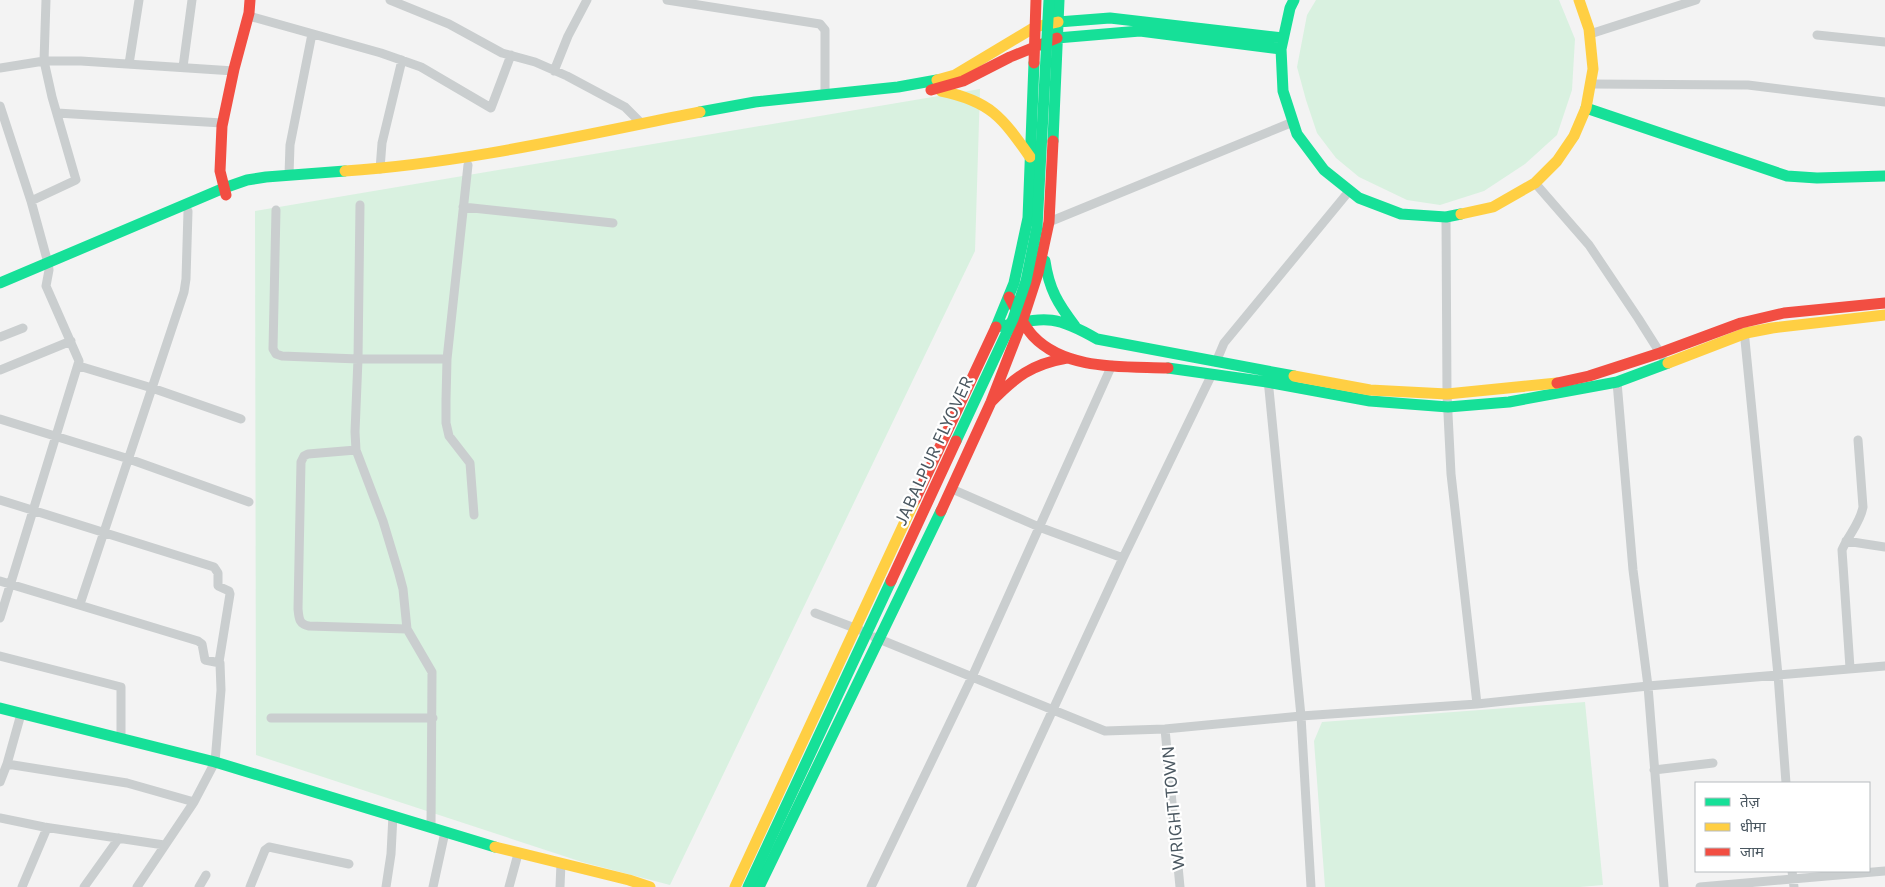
<svg xmlns="http://www.w3.org/2000/svg" width="1885" height="887" viewBox="0 0 1885 887" font-family="Karla,'Noto Sans Devanagari',sans-serif">
  <style>
    .green { fill: #d9f1e0 }
    .lines { fill: none; stroke-linecap: round; stroke-linejoin: round }
    .street { stroke: #cacecf; stroke-width: 9 }
    .fast { stroke: #16e098; stroke-width: 11 }
    .slow { stroke: #ffcf43; stroke-width: 11 }
    .jam { stroke: #f24e42; stroke-width: 11 }
    .fast-bridge { stroke: #16e098; stroke-width: 11 }
    .jam-bridge { stroke: #f24e42; stroke-width: 11 }
    .labels { text-anchor: middle; stroke-width: 4.5; stroke-linejoin: round; paint-order: stroke }
    .street-label { font-size: 19px; fill: #4a5760; stroke: #fff }
  </style>
  <rect width="100%" height="100%" fill="#f3f3f3"/>
  <!-- green -->
  <path class="green" d="M1316,0H1559L1575,39L1572,90L1557,135L1525,164L1484,191L1440,205L1407,200L1359,177L1336,158L1317,133L1306,100L1297,67L1307,15Z
    M980,89L975,251L670,885L582,862L256,755L255,211Z
    M1585,702L1603,885L1580,887H1325L1314,741L1322,722Z"/>
  <g class="lines">
    <!-- street -->
    <path class="street" d="M390,0L449,24L502,53L535,62L567,76L625,107L642,124
      M667,0L820,24L825,30V94
      M249,16L381,53L421,67L491,108L511,55
      M1590,34L1696,0
      M1817,35L1885,42
      M129,64L139,0
      M183,67L192,0
      M0,68L44,61H81L234,71
      M554,71L568,36L587,0
      M1590,84L1748,85L1885,102
      M0,106L31,201L48,263L49,270L46,286L79,361L0,618
      M57,113L222,123
      M468,165L447,359L446,400V423L449,436L470,463L474,515
      M380,169L382,143L402,60
      M289,175L290,145L312,34
      M1535,183L1589,245L1638,318L1662,356
      M31,201L76,180L52,97L44,61L46,0
      M463,207L613,223
      M276,210L273,349L276,354L282,356L358,359L360,205
      M1446,217L1447,394L1451,474L1477,704
      M1049,222L1293,122
      M1744,330L1778,675L1786,783
      M0,337L23,328
      M1216,362L1224,343L1350,190
      M79,366L152,388L241,419
      M0,370L71,341
      M1268,379L1301,716L1311,887
      M1617,382L1633,570L1648,686L1664,887
      M0,419L129,459L249,502
      M356,450L308,454L304,456L301,462L298,609C299,619 299,624 309,626L407,629
      M952,489L1039,527L1123,558
      M0,500L214,567L218,573V586L229,591L230,594L219,662
      M1846,541L1885,547
      M0,581L198,641L202,644L205,660L220,663L221,690L215,762L194,802L137,887
      M80,604L184,292L186,279L188,211
      M815,613L860,630
      M874,637L1105,731L1165,729L1301,716L1477,704L1648,686L1885,666
      M0,656L121,687V738
      M1850,668L1842,550C1848,535 1860,524 1863,507L1858,440
      M271,718H433
      M1165,729L1180,887
      M7,764L127,783L194,802
      M1654,770L1713,763
      M0,782L7,764L21,714
      M0,818L44,827L164,845
      M431,828L432,672L407,629L403,589L399,574L383,521L356,450L355,432L358,359H447
      M1792,871L1794,887
      M22,887L47,828
      M84,887L119,838
      M199,887L206,875
      M250,887L265,850L269,847L349,864
      M386,887L391,854L393,815
      M433,887L445,832
      M509,887L518,854
      M560,887L561,863
      M871,887L972,677L1112,365
      M971,887L1123,558L1212,374
      M1700,887L1885,871"/>
    <!-- fast -->
    <path class="fast" d="M1294,0L1290,8L1281,49L1283,91L1297,134L1324,170L1359,198L1401,214L1446,217L1461,214
      M1058,22L1110,18L1283,38
      M1057,38L1140,31L1281,49
      M1586,108L1787,176L1817,178L1885,176
      M700,112L755,102L898,87L937,80
      M1053,141L1059,0
      M1045,261C1049,289 1058,304 1075,326
      M0,283L224,188L247,180L266,177L345,171
      M996,327C1045,318 1052,313 1097,339L1294,376
      M996,327L1014,283L1028,218L1034,63
      M1168,368L1267,382L1370,401L1448,407L1509,402L1617,382L1668,363
      M0,708L215,762L495,847
      M759,887L941,511"/>
    <!-- slow -->
    <path class="slow" d="M937,80L955,75L1035,27L1058,22
      M941,91C990,101 1002,117 1030,157
      M345,171C465,163 583,135 700,112
      M1461,214L1493,207L1535,183L1557,161L1574,136L1586,108L1593,69L1589,29L1579,0
      M1668,363L1746,333L1772,328L1885,315
      M1294,376L1370,390L1447,394L1557,383
      M495,847L629,880L650,887
      M735,887L915,500"/>
    <!-- jam -->
    <path class="jam" d="M1034,63L1036,0
      M931,90L963,81L1010,57L1057,38
      M226,195L220,171L222,126L234,69L249,13L250,0
      M1009,297C1016,310 1023,325 1033,336C1066,371 1124,366 1168,368
      M1022,322L1038,273L1049,222L1053,141
      M1557,383L1589,376L1660,353L1741,323L1784,313L1885,303
      M991,402C1015,377 1032,364 1067,358
      M915,500L996,327
      M941,511L991,402L1022,322"/>
    <!-- fast-bridge -->
    <path class="fast-bridge" d="M956,441L1013,319L1026,281L1037,227L1049,0
      M748,887L891,581"/>
    <!-- jam-bridge -->
    <path class="jam-bridge" d="M891,581L956,441"/>
  </g>
  <g class="labels">
    <!-- street labels -->
    <g class="street-label">
      <text transform="translate(933 450) rotate(-65)" y="7">JABALPUR FLYOVER</text>
      <text transform="translate(1172 808) rotate(-95)" y="7">WRIGHT TOWN</text>
    </g>
  </g>
  <!-- legend -->
  <rect x="1695" y="782" width="175" height="90" fill="#ffffff" stroke="#b7bcbf"/>
  <rect x="1705" y="798" width="25" height="8" fill="#16e098" stroke="#b7bcbf"/>
  <text x="1740" y="807" font-size="15" fill="#4a5760">तेज़</text>
  <rect x="1705" y="823" width="25" height="8" fill="#ffcf43" stroke="#b7bcbf"/>
  <text x="1740" y="832" font-size="15" fill="#4a5760">धीमा</text>
  <rect x="1705" y="848" width="25" height="8" fill="#f24e42" stroke="#b7bcbf"/>
  <text x="1740" y="857" font-size="15" fill="#4a5760">जाम</text>
</svg>
